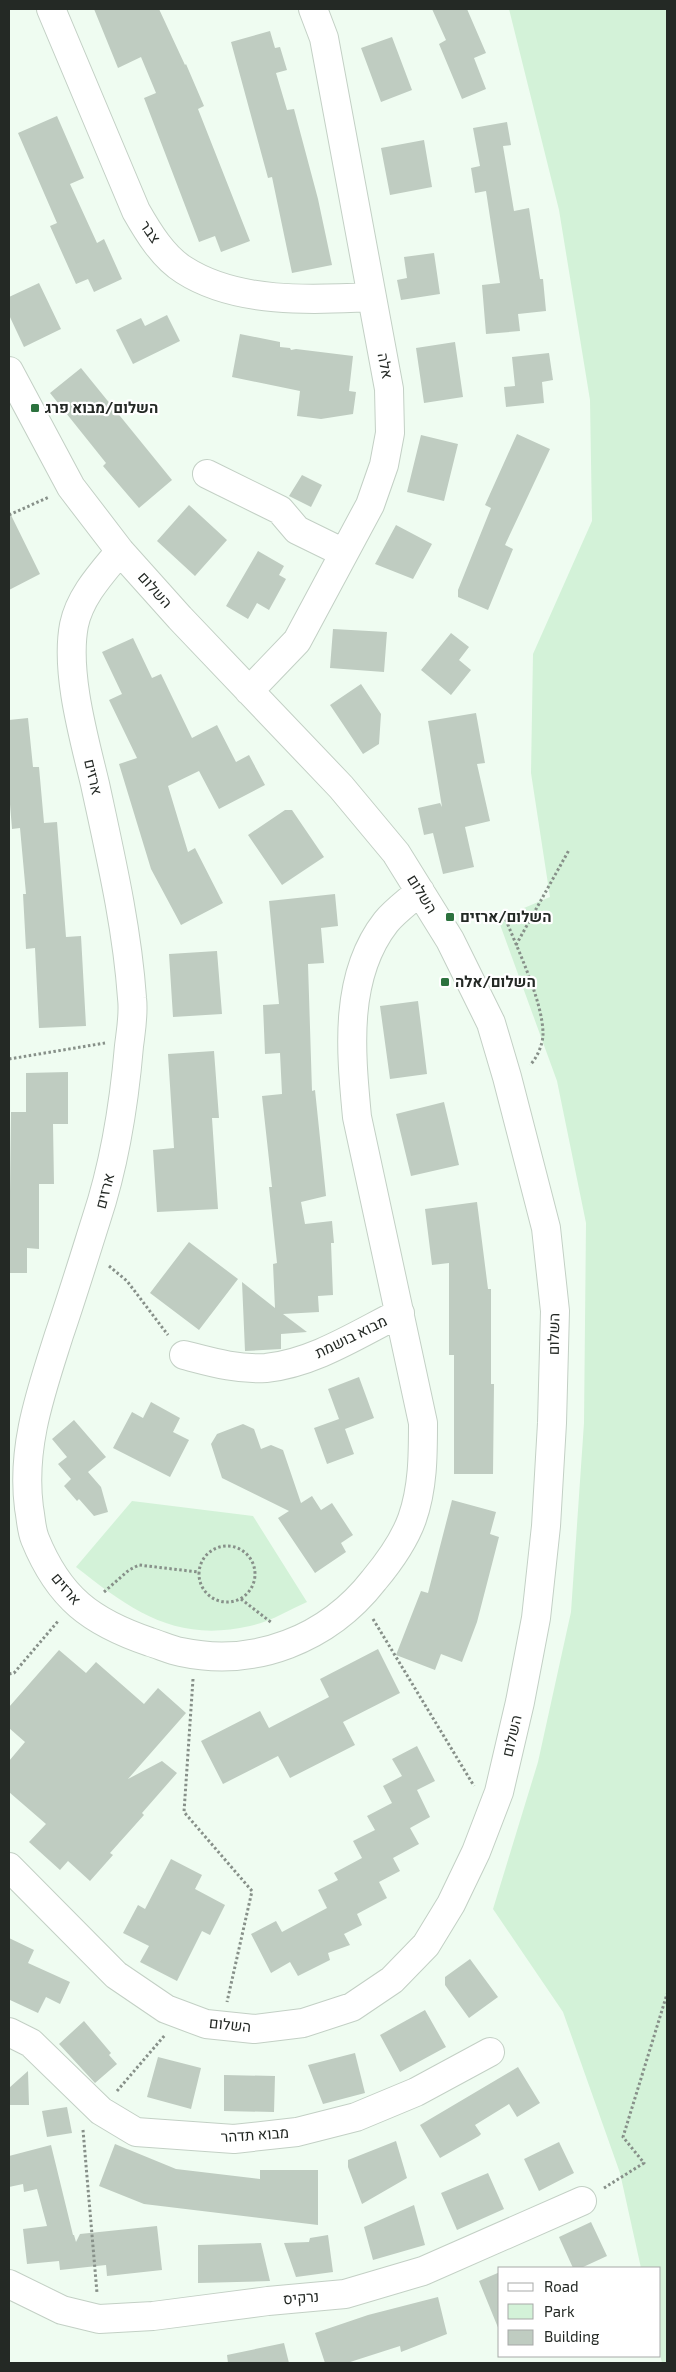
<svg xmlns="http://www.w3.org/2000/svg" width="676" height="2372" viewBox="0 0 676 2372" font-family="'Exo 2',Heebo,sans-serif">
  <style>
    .green { fill: #d3f2d8 }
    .building { fill: #bfccc1 }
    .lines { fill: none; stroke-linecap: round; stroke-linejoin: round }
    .minor-casing { stroke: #c3d0c5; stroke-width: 30 }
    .path { stroke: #879089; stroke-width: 3; stroke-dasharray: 2.5 2.5; stroke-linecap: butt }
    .minor { stroke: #fff; stroke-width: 28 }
    .poi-dot { fill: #2c723e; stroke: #fff; stroke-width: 2 }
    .labels { text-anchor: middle; stroke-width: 4.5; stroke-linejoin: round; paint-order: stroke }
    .street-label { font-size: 15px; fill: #242925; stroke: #fff }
    .poi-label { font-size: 15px; font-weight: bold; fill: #242925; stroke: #fff; text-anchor: start }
  </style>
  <rect width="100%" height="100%" fill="#effcf1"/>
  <!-- green -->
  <path class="green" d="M509,9H667V2363H662L660,2354V2268H641L620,2173L563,2012L493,1909L538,1762L571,1612L584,1423L586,1223L557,1081L498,919L550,897L531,773L533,654L592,521L590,400L559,210Z
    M132,1501L253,1516L307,1602C289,1610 270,1622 250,1626C176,1643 132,1611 76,1567Z"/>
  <!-- building -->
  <path class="building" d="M94,9H159L185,65L186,64L204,106L198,109L250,241L221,252L215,236L199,242L144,98L156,93L141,57L118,68Z
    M432,9H467L486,53L474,58L486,89L462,99L439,44L446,40Z
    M270,31L275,48L280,47L287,70L276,73L287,110L294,109L318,199L332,265L292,273L272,177L268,178L231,42Z
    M392,37L412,90L381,102L361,48Z
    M57,116L84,178L70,184L97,243L104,239L122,279L94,292L88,279L76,284L50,226L57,223L18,133Z
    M507,122L511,145L503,146L514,211L529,208L540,279H543L546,311L518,314L520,331L486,334L482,285L500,283L486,191L475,193L471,168L480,166L473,128Z
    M424,140L432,187L390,195L381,148Z
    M434,253L440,294L401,300L397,280L407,278L404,257Z
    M39,283L61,329L24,347L9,315V297Z
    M167,315L180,341L133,364L116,330L141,318L145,326Z
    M240,334L280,342V347L290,348L291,350L296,349L353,356L349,391L356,392L353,414L321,419L297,416L300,391L232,377Z
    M455,342L463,397L424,403L416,348Z
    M549,353L553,380L542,382L544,403L506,407L504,387L515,386L512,357Z
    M81,368L172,480L139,508L103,466L106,463L50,393Z
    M517,434L550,449L505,545L513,549L488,610L458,597V590L491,508L485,505Z
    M421,435L458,444L444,501L407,492Z
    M302,475L322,485L311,507L289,496Z
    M189,505L227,540L195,576L157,541Z
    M9,511L40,574L9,590Z
    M396,525L432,544L413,579L375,564Z
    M258,551L284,566L279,575L286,579L269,610L257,603L248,619L226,606Z
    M333,629L387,632L384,672L330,668Z
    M451,633L469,647L459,660L471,670L451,695L421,670Z
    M133,638L152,678L161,674L192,738L217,725L236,762L249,755L265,785L219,809L199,771L168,786L188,852L195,848L223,903L181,925L151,869L119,764L137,758L109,700L122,694L102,652Z
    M361,684L381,714L379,744L363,754L330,705Z
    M476,713L485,763L477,764L490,821L465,827L474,867L443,874L433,833L424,835L418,808L440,803L442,807L428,721Z
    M28,718L33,767H39L44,823L57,822L66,937L81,936L86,1026L39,1028L35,948L26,949L23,894H26L20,828L12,829L9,792V720Z
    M285,810H292L324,857L282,885L248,835Z
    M335,894L338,926L321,928L324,963L308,964L312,1091L315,1090L326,1196L301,1202L305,1224L332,1221L334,1243H331L333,1295L318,1296L319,1312L283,1314L307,1332L281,1334V1349L245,1351L242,1282L275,1308L273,1264L277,1263L269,1187H272L262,1096L282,1094L280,1053L265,1054L263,1005L279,1004L269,901Z
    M217,951L222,1014L173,1017L169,954Z
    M418,1001L427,1074L390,1079L380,1006Z
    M214,1051L219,1118H212L218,1209L157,1212L153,1150L174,1148L168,1054Z
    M68,1072V1124H53L54,1184H39V1249L27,1248V1273H9L11,1112H26V1073Z
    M444,1102L459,1165L411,1176L396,1114Z
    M477,1202L488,1289H491V1384H494L493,1474H454V1355H449V1263L432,1265L425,1209Z
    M189,1242L238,1279L199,1330L150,1293Z
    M359,1377L374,1418L345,1429L354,1454L327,1464L314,1428L339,1419L328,1389Z
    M151,1402L180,1418L173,1432L189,1440L170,1477L113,1448L132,1412L143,1418Z
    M74,1420L106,1457L88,1472L101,1487L108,1512L94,1516L79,1499L77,1501L64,1486L71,1479L58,1464L67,1457L52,1439Z
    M243,1424L254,1429L261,1449L271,1445L283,1450L301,1503L312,1496L321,1510L332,1503L353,1535L341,1543L346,1552L315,1573L278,1518L289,1511L222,1478L211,1444L217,1434Z
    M452,1500L496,1512L490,1534L499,1537L477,1622L462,1662L441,1654L435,1670L396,1655L421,1591L428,1593Z
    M378,1649L400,1693L343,1722L355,1745L290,1778L278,1756L223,1784L201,1741L260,1711L269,1728L329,1697L320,1679Z
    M59,1650L86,1673L96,1662L144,1704L158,1688L186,1713L128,1779L162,1761L177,1773L142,1813L144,1815L110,1853L113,1855L90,1881L68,1861L60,1870L29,1842L46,1824L9,1792V1761L25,1742L9,1728V1707Z
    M417,1746L435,1781L417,1790L430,1817L410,1828L419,1844L393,1858L400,1871L379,1882L387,1898L357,1914L362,1925L344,1934L350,1945L328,1953L330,1960L298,1976L290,1962L271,1973L251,1934L276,1921L282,1932L327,1908L318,1890L338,1880L334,1873L362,1858L353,1841L375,1830L367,1816L392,1803L383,1786L402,1776L392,1759Z
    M171,1859L202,1875L195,1889L225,1905L210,1935L202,1931L177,1981L140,1962L149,1946L123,1933L138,1905L145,1909Z
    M9,1938L34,1950L28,1963L70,1982L60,2004L46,1997L38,2013L10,2000L9,2003Z
    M470,1959L498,1997L469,2018L445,1985V1977Z
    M425,2010L446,2047L400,2072L380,2035Z
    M84,2021L111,2053L109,2055L117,2064L95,2083L59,2044Z
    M355,2053L365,2093L323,2104L308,2065Z
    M158,2057L201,2068L191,2109L147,2097Z
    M518,2067L540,2103L517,2117L509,2104L475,2125L481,2134L479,2136L440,2158L420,2125Z
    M28,2071L29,2105H9V2088Z
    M224,2075L275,2076L274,2112L224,2111Z
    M67,2107L72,2133L47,2137L42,2111Z
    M396,2141L407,2178L362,2204L348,2167V2160Z
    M559,2142L574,2173L539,2191L524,2159Z
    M115,2144L176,2169L260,2179V2170H318V2225L144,2204L99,2186Z
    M51,2145L73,2235H74L76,2242L80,2234L157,2226L162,2270L107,2276L106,2265L60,2270L59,2261L27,2264L23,2229L47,2226L37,2189L24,2192L23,2184L9,2187V2156Z
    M488,2173L504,2209L457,2230L441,2193Z
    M414,2205L425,2245L373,2260L364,2227Z
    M591,2222L607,2256L581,2268H573L559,2237Z
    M328,2235L333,2272L296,2277L284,2243L309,2242L310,2238Z
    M261,2243L270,2281L198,2283V2245Z
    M500,2272V2330H499L479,2281Z
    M438,2297L447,2334L401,2352L400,2346L347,2363H325L315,2333L368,2315Z
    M284,2343L289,2363H228L227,2355Z"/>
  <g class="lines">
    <defs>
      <path id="minor" d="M51,9L136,211C148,232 163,257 184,270C237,304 312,300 372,297
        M9,371L71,487L120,551L180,618L341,787L396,853L450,940L491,1023L507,1077L546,1228L555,1311L552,1423L546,1526L536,1618L520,1702L499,1792L476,1852L451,1904L426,1945L392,1980L352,2007L303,2023L254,2029L206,2024L166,2009L116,1975L9,1867
        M207,474L280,510L297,530L344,553
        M120,551C102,573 80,596 74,625C65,672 84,738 95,784C110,854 127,926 132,998C134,1014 131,1030 129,1046C124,1105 115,1163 96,1220C84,1258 72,1297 59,1335C41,1392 21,1447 29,1508C31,1518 31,1529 35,1539C59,1598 91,1622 150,1642C160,1645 171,1650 181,1652C255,1668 328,1639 374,1580C389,1562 404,1541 412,1519C423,1488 423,1455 423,1423L357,1117C351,1053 343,977 386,922C395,911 409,901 420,891
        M249,691L297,641L370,505L384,465L390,433L389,389L324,38L313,9
        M184,1355C211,1362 238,1370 266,1368C314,1363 358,1334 400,1313
        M9,2032L31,2043L101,2111L136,2132L234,2139L297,2132L356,2117L416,2092L490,2052
        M9,2284L62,2310L99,2319L153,2316L268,2301L345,2294L423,2271L582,2201"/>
    </defs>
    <!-- minor casing -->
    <use href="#minor" class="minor-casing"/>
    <!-- path -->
    <path class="path" d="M9,515L49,497
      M504,915C516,946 543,1001 543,1034C543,1044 537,1058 530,1065
      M516,945L569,850
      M9,1059L105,1043
      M109,1266L127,1281L168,1335
      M199 1574a28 28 0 1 1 56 0a28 28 0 1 1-56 0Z
      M104,1592L129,1570L139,1565L198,1572
      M241,1599L272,1623
      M373,1619L474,1786
      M9,1674L14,1673L59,1620
      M193,1679L184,1812L252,1891L227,2002
      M117,2091L165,2035
      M83,2130L97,2293
      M604,2188L644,2163L623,2137L667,1994"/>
    <!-- minor -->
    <use href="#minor" class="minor"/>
  </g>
  <!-- markers -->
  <g class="poi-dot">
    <rect x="30" y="403" width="10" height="10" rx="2.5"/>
    <rect x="445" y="912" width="10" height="10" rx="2.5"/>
    <rect x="440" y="977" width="10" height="10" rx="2.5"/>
  </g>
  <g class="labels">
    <!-- street labels -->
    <g class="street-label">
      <text transform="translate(150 232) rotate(55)" y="5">צבר</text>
      <text transform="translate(385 366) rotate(79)" y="5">אלה</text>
      <text transform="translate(155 590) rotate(48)" y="5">השלום</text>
      <text transform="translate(93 777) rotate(77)" y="5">ארזים</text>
      <text transform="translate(422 894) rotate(58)" y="5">השלום</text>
      <text transform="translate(105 1191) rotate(-75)" y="5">ארזים</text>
      <text transform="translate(554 1334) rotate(-89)" y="5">השלום</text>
      <text transform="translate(351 1337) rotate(-26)" y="5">מבוא בושמת</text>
      <text transform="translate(66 1589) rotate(50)" y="5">ארזים</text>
      <text transform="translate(512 1736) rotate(-77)" y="5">השלום</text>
      <text transform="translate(230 2025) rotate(6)" y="5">השלום</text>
      <text transform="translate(255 2135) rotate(-4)" y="5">מבוא תדהר</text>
      <text transform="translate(301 2298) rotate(-5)" y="5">נרקיס</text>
    </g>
    <!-- poi labels -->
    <g class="poi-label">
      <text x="45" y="413">השלום/מבוא פרג</text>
      <text x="460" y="922">השלום/ארזים</text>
      <text x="455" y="987">השלום/אלה</text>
    </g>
  </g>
  <!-- border -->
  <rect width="676" height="2372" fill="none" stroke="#242925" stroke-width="20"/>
  <!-- legend -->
  <rect x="498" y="2267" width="162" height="90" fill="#ffffff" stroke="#a7a9a8"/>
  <rect x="508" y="2283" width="25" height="8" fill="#ffffff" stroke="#a7a9a8"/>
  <text x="544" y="2292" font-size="15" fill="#242925">Road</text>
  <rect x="508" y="2304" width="25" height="15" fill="#d3f2d8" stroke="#a7a9a8"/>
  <text x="544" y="2317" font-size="15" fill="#242925">Park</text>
  <rect x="508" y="2330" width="25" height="15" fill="#bfccc1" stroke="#a7a9a8"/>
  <text x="544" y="2342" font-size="15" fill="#242925">Building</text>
</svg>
